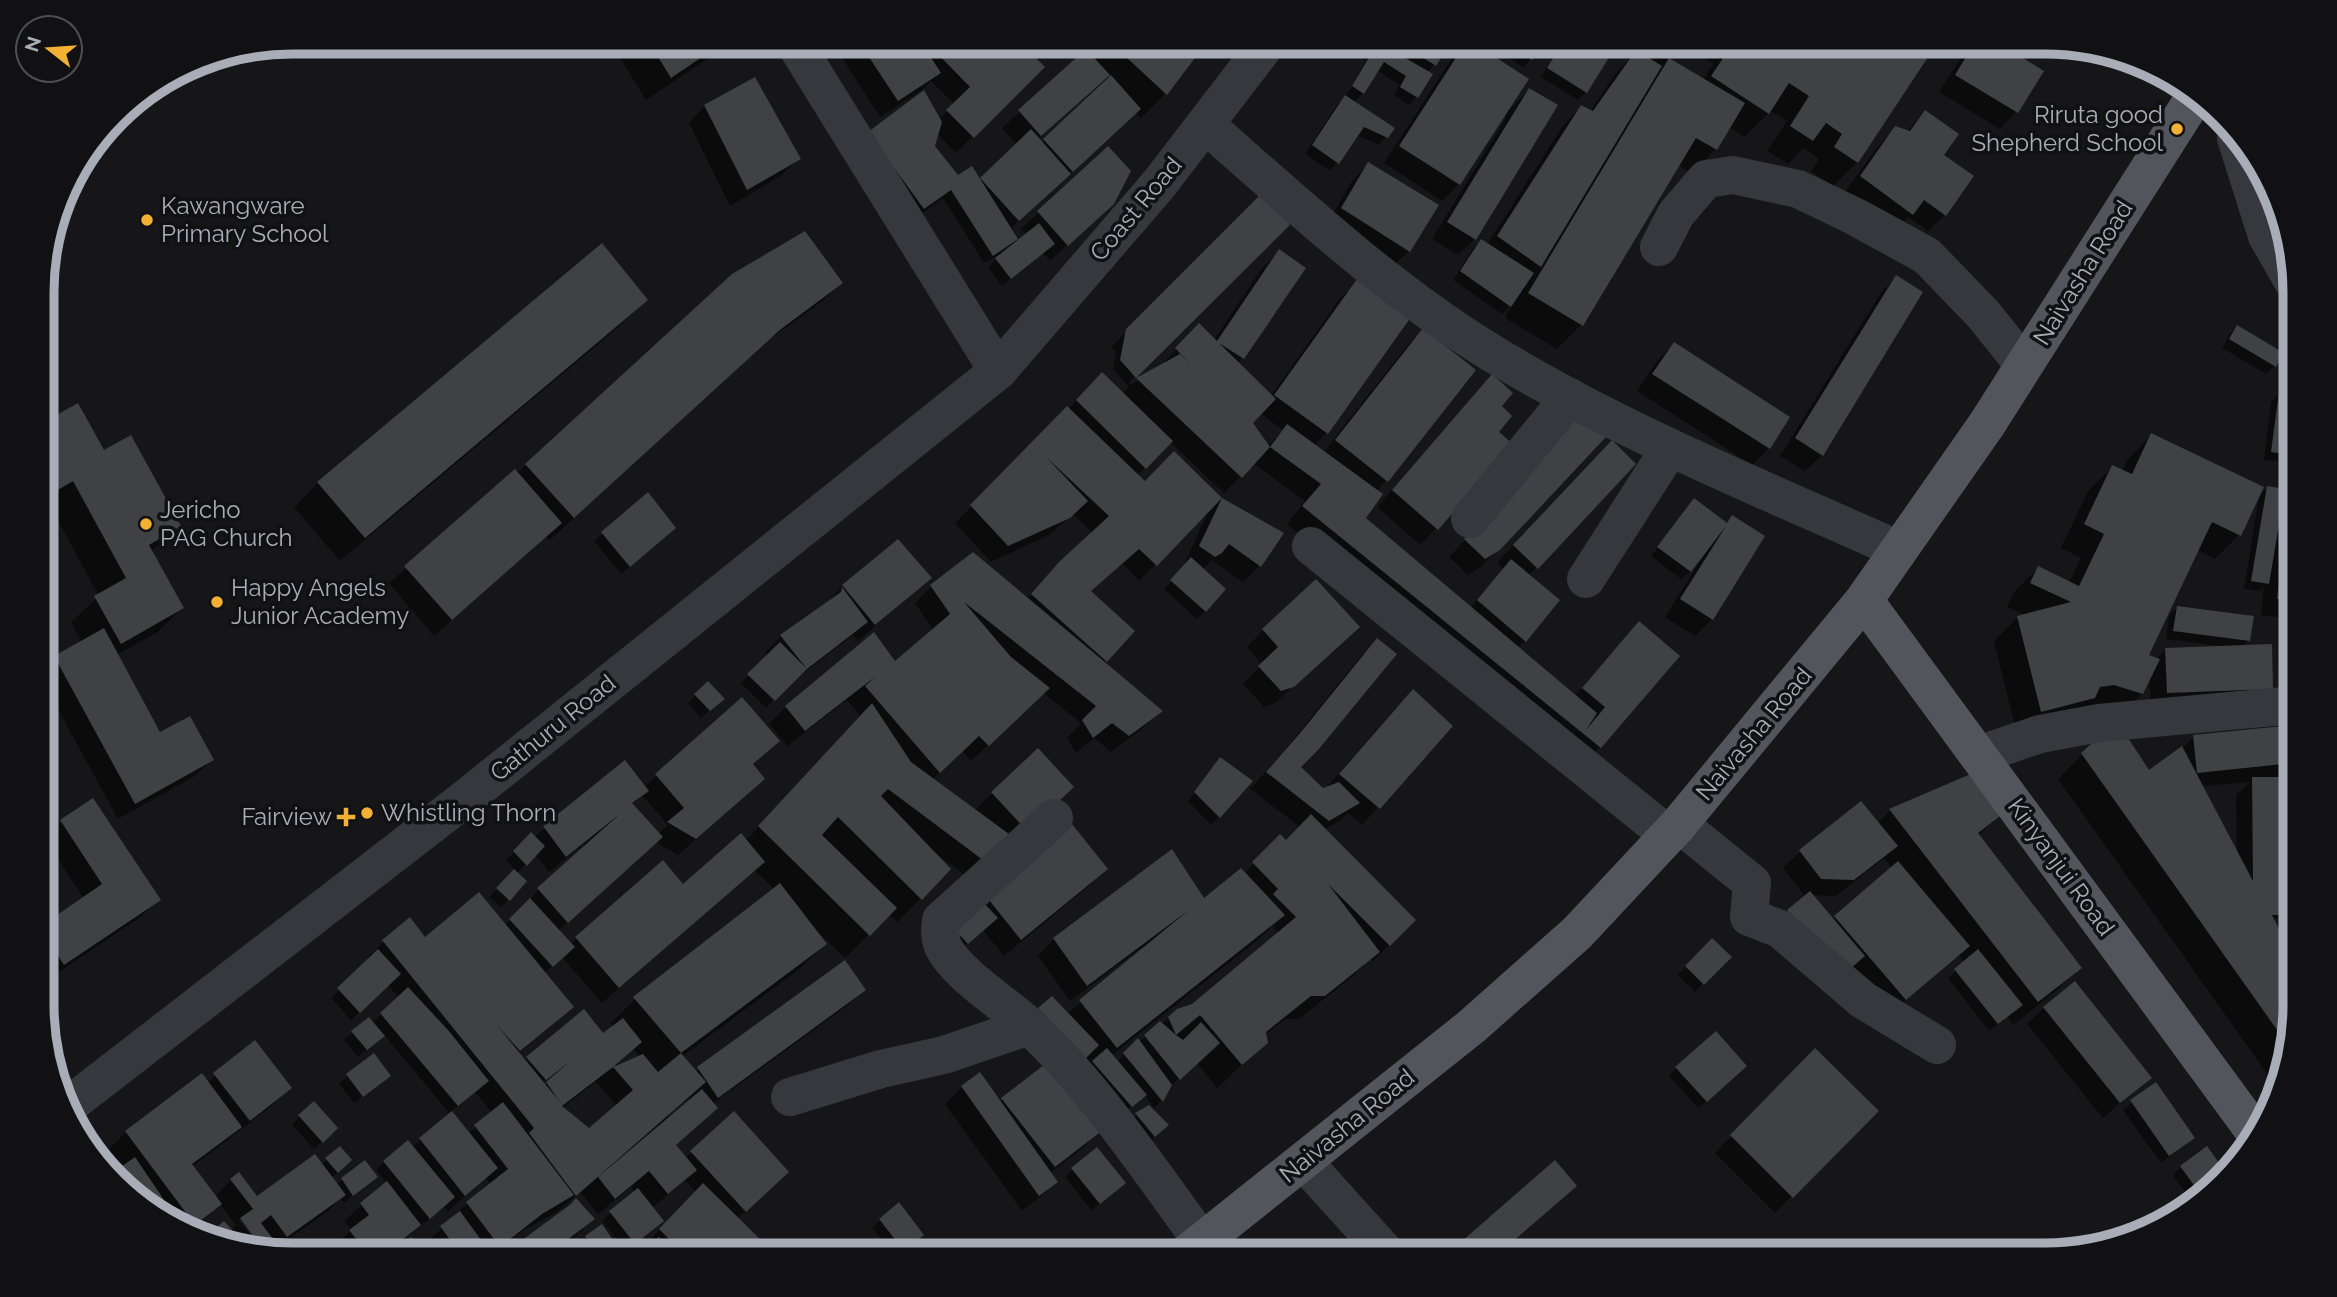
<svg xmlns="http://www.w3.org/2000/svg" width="2337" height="1297" viewBox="0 0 2337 1297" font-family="Raleway,sans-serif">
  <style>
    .shadow { fill: #0007; fill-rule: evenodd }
    .building { fill: #404145; fill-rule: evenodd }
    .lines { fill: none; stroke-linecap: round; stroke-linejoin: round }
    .minor { stroke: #37383d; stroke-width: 38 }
    .major { stroke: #53555c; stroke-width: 38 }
    .poi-dot { fill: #f2b134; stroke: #111113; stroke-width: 2.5 }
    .labels { text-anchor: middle; stroke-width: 7; stroke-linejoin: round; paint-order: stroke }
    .poi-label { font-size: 24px; fill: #a8adb8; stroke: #111113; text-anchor: start }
    .street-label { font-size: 24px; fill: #a8adb8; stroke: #111113 }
    .rim { fill: none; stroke: #a8adb8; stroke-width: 9 }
  </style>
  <rect width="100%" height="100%" fill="#161618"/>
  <!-- shadow -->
  <path class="shadow" d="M610,42H723L703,62L646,100Z
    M832,42H921L927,55L940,42L1043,67L956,153L937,134L933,146L957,178L979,181L1017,145L1002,128L1078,59L1060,42H1205L1165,94L1141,118L1135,112L1010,229L1018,242L1027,235L1021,229L1108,148L1099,215L1050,261L1043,253L1002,286L988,267L1001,254L984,263L943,198L907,224L852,150L939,119L954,104L931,81L922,90L880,117ZM1101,80L1105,84L1041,143L1037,139Z
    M1379,42H1452L1427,73L1417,96L1409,105L1394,95L1399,85L1377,70L1363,93L1353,103L1387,136L1379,145L1357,135L1330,171L1305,154L1337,105L1346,96L1371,51Z
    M1468,42L1509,110L1529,90L1475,239L1458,255L1432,239L1506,118L1503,116L1459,184L1442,201L1384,163L1452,58Z
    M1495,42H1541L1531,59L1523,67L1492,47Z
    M1562,42H1677L1667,59L1703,80L1713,64L1682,42H1936L1857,162L1833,186L1811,171L1819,159L1804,148L1788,164L1767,151L1787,121L1771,111L1744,137L1729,127L1716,149L1692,173L1678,165L1581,325L1557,349L1505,318L1512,304L1502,314L1453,280L1473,249L1481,241L1487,245L1564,124L1581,107L1590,111L1619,69L1629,60L1612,49L1586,92L1578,100L1541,77Z
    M1974,42H1993L2041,72L2016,112L2000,129L1939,92L1965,51Z
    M705,106L799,158L782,175L730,206L689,123Z
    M1925,112L1942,156L1945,215L1928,231L1908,217L1895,230L1844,193L1879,145L1896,128L1907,131Z
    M1369,164L1409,251L1392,267L1326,225L1352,181Z
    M1272,186L1138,373L1129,382L1131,385L1159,367L1183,342L1214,340L1262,268L1279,251L1303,269L1238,363L1271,396L1340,298L1357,282L1327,432L1314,446L1323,453L1406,347L1423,330L1474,371L1376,492L1363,518L1470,608L1504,569L1497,563L1595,459L1634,464L1528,576L1525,641L1517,648L1574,697L1639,623L1600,747L1583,763L1287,524L1305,501L1253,463L1224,493L1170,442L1137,476L1145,484L1174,453L1221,499L1282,534L1259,566L1243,582L1212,560L1202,570L1205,611L1197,619L1164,589L1186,565L1184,564L1209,510L1139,581L1122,563L1089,591L1133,631L1104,663L1161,711L1144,727L1111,752L1094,738L1076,753L1067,738L1081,723L1043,693L971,761L962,751L932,780L974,811L992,793L1072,787L966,876L938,855L921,898L897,922L889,914L845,958L819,933L818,935L825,944L801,968L681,1057L695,1072L845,963L864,990L847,1006L712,1104L716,1108L674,1146L685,1158L734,1113L770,1189L737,1219L753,1255H640L646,1250L643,1247L696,1192L685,1180L652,1208L654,1229L626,1251L602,1221L635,1192L631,1187L598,1214L580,1192L557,1212L524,1230L492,1255H433L425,1244L467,1204L491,1185L486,1178L448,1211L444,1206L386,1255H339L333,1248L351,1230L344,1221L387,1183L376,1170L384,1162L412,1147L451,1115L384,1035L358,1057L344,1040L368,1019L372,1023L399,998L388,985L351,1020L331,998L369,960L367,958L383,942L425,939L505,926L538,890L586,847L584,844L549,872L535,855L516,874L509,899L501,907L489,897L515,870L506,860L531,834L534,837L625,763L644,787L742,699L778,741L752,766L763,779L678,855L656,842L558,931L570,945L577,938L683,886L745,841L861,717L847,700L787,746L769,724L786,707L874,635L894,664L933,630L915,603L932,586L1027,599L1093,533L1072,514L1051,534L991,562L955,523L1102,375L1122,394L1129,387L1113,369L1116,352L1111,347ZM1260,413L1283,430L1267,447L1251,423ZM642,795L668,825L658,834L632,805ZM754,870L774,889L635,999L611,1023L614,1027L544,1086L542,1083L593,1041L527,1058L524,1061L518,1054L571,1007L544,974L562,957L602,1003ZM633,1049L640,1057L612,1069V1068ZM596,1082L617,1106L589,1130L562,1108ZM475,1092L492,1113L468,1134L450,1112ZM689,1098L691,1101L671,1118L668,1115Z
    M1896,277L1822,455L1805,471L1780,456L1880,294Z
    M841,283L824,300L762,345L549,541L546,537L434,636L389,583L526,465Z
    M646,300L622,324L340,561L294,507L318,483Z
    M2237,327L2274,366L2266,374L2222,348L2229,335Z
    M1674,344L1788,418L1769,448L1752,465L1637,391L1657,361Z
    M1476,393L1500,406L1496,432L1436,528L1420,545L1377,507Z
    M2279,394L2294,396L2292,454L2284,462L2264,460L2271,402Z
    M44,424L104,452L179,526L151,552L182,608L158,632L117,655L160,734L212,760L195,776L118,819L44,684V668L55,657L82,642L71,622L99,596L49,504L44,507Z
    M1565,432L1498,549L1481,567L1468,575L1449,557Z
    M2151,436L2239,535L2215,559L2197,550L2147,656L2156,659L2165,650L2220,648V646L2166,639L2169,616L2177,608L2249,640L2242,647L2271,689L2151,709L2149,677L2142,693L2118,718L2017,735L1994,641L2018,617L2025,615L2007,607L2014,592L2038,568L2069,583L2081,558L2061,548L2088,491L2113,467L2122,471L2127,460Z
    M2267,488L2276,529L2287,518L2294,519V619L2261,615L2264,586L2259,591L2244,589L2259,496Z
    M648,495L666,536L621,574L594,541Z
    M1694,500L1725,524L1732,517L1712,619L1695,636L1665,617L1696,567L1681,579L1651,556Z
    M929,578L858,641L853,635L788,685L766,708L741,683L768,657L765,653L781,636L827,603L843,586Z
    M1263,630L1341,643L1275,703L1264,707L1243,684L1262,665L1247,647Z
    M1377,641L1293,772L1322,790L1325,789L1396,708L1451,726L1362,825L1348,813L1341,820L1323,830L1414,920L1373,961L1370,959L1353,976L1299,1019H1285L1265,1035L1266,1042L1217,1088L1197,1063L1170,1086L1161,1101L1154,1108L1144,1095L1123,1114L1089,1066L1067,1014L1143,950L1141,948L1070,1001L1038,956L1054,939L1196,903L1244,874L1280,837L1311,868L1300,827L1250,789L1284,751L1360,657ZM1272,926L1279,933L1193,1005L1169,1018L1139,1042L1138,1041L1117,1062L1111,1056L1259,939Z
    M708,683L714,706L701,718L688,703Z
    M2294,726V912L2287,911L2289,898L2280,905V914L2273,921L2294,961V1021L2275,1085L2058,779L2082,754L2148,773L2183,748L2194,736ZM2250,782L2236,795L2237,854L2201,786Z
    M1212,767L1219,817L1211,825L1188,801Z
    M1973,775L2002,813L1978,836L2080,967L2056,991L2013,1025L2007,1017L1989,1031L1948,978L1965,963L1958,954L1888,1016L1781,919L1808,895H1804L1783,868L1800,852L1861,803L1877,823L1890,811ZM1884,858L1892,869L1832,920L1812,895L1836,896Z
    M92,801L158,899L142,916L47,980L44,976V926L84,899L44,838L61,822Z
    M1105,869L1089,886L1004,956L983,930L959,951L946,936L986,897Z
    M1712,940L1730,957L1695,992L1678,975Z
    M2044,1008L2149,1077L2103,1118L2027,1024Z
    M1815,1051L1876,1111L1775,1213L1715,1153Z
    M373,1056L380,1083L354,1103L339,1084Z
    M1677,1068L1737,1074L1698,1108L1669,1076Z
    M979,1074L999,1102L1002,1100L1100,1130L1084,1147L1050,1173L1056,1182L1039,1198L1022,1211L945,1104L962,1087Z
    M215,1075L289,1088L273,1105L192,1167L215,1197L231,1180L257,1198L321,1165L340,1148L342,1168L331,1178L336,1185L365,1162L376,1177L344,1203L341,1198L327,1212L273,1250L213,1234L224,1223L231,1231L236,1225L220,1204L193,1229L167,1222L109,1149L126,1132L202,1076L207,1083ZM242,1218L258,1239L255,1241L239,1220Z
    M2155,1085L2192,1138L2161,1163L2123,1110Z
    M1148,1107L1159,1133L1146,1144L1128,1122Z
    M300,1117L336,1128L314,1149L292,1125Z
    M2181,1167L2223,1171L2193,1203L2173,1175Z
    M1073,1169L1115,1191L1091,1210L1065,1177Z
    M593,1219L576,1236L550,1255H505Z
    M880,1220L914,1243L899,1255H882L889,1249L872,1228Z
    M601,1227L621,1255H584L578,1245Z"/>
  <!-- building -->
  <path class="building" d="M649,42H724L671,78Z
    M859,42H921L941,73L898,101Z
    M938,42H1020L1045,67L974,138L946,110L970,87L932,48Z
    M1110,42H1207L1167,95Z
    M1378,42L1433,74L1418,98L1400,87L1406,76L1384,62L1364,94L1352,86Z
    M1399,42H1451L1436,66Z
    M1466,42H1472L1529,79L1460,185L1399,146Z
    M1504,42H1543L1532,60Z
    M1563,42H1609L1616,46L1587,93L1547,68Z
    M1643,42H1679L1669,58Z
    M1734,42H1938L1858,163L1834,147L1842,134L1826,123L1813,141L1790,126L1809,96L1789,83L1769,114L1711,76Z
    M1975,42H1997L2044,71L2018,113L1955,75Z
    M1086,49L1110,75L1041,136L1018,110Z
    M1636,50L1662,66L1541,267L1497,236L1581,105L1593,111Z
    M1669,58L1745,103L1717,150L1696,138L1583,326L1528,293Z
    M1111,75L1141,109L1073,172L1043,139Z
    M755,77L801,159L747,190L704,105Z
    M1529,88L1558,105L1476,240L1447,222Z
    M924,90L942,122L935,146L958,175L972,166L1018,239L993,256L951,190L924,209L868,132Z
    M1345,95L1395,128L1388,138L1364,127L1339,164L1312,145Z
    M1925,110L1959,134L1944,155L1974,176L1946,216L1924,200L1913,215L1860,176L1895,126L1910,131Z
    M1031,129L1071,174L1019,221L980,178Z
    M1108,146L1131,171L1114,204L1068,246L1037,211Z
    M1368,162L1439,205L1410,252L1341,208Z
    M1272,183L1290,225L1136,378L1120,360L1126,329Z
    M1039,223L1055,244L1011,279L995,258Z
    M805,231L843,283L781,329L574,518L525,464L732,274Z
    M1481,239L1534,273L1511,307L1460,271Z
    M602,243L648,300L365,538L317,482Z
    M1279,249L1306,268L1244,359L1219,343L1276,399L1253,423L1270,447L1287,424L1383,494L1366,518L1597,713L1586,730L1605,707L1582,688L1639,621L1680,656L1601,748L1302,506L1321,484L1270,447L1242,478L1136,378L1180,354L1190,364L1175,348L1199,323L1217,341Z
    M1896,275L1923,292L1823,456L1795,438Z
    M1357,279L1411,317L1328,434L1274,395Z
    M2237,325L2284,353L2276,367L2229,339Z
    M1423,328L1476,370L1388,482L1335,440Z
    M1674,342L1790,417L1770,449L1652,374Z
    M1102,372L1173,441L1146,469L1076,400Z
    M1492,374L1513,393L1502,406L1512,416L1499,432L1513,444L1438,530L1392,490Z
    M2279,392L2294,394V455L2271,452Z
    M78,403L104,450L131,435L181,526L149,545L184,608L121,644L94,596L126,578L73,481L44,498V422Z
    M1067,406L1145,481L1174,451L1222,498L1284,533L1261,567L1229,544L1222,553L1215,557L1199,546L1222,498L1157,566L1139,549L1091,591L1135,631L1107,662L1031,594L1059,562L1109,516L1046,457L1088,501L1070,518L1008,546L970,505Z
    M1582,413L1606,437L1500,550L1485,559L1464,539Z
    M2151,433L2264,487L2241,536L2212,522L2149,655L2160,659L2143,694L2114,685L2100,687L2095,698L2041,712L2017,616L2071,602L2030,583L2038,566L2079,586L2104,534L2084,524L2112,465L2132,474Z
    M1612,440L1636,464L1538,569L1513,545Z
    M515,469L562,523L452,620L404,566Z
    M2267,486L2285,489L2269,584L2251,581Z
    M648,492L676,528L630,567L601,532Z
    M1694,498L1727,523L1732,515L1765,536L1713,620L1680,599L1726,526L1691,572L1657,547Z
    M2287,516L2294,517V601L2277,599Z
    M898,539L932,578L875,625L842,585Z
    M973,552L1112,668L1163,711L1129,736L1112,723L1093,738L1082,720L1096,706L964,602L1011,657L1050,688L989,746L979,736L940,773L865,686L876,676L805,731L785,706L874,632L895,661L950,614L930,585Z
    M1191,557L1226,589L1206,612L1170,580Z
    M1511,559L1560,600L1526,642L1477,600Z
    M1316,579L1360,627L1294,687L1281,691L1258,666L1278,647L1262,629Z
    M842,587L868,622L807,669L775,701L747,674L780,642L807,669L780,635L841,592Z
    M2177,606L2254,616L2250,641L2173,631Z
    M104,628L160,732L190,716L214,760L135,804L54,656Z
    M1377,638L1397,654L1318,750L1301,767L1323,788L1339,782L1360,803L1329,821L1266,772L1301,732Z
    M2272,644L2273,689L2167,693L2165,648Z
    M708,681L725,699L710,711L694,694Z
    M1413,689L1453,726L1380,809L1339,774Z
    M742,697L780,741L753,764L765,779L696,839L667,822L684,808L655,774Z
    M872,703L911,762L1013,837L983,860L888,789L881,796L951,869L922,900L838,817L822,835L897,908L870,936L758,826Z
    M2117,721L2149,770L2182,746L2253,881L2252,777H2294V889L2281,890V915H2272L2294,958V1021L2287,1044L2081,753Z
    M2294,725V763L2197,773L2193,735Z
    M1038,748L1074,787L1027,831L991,792Z
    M1220,757L1253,781L1220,818L1194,792Z
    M625,760L649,791L632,803L663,837L568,923L537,888L621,813L566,857L543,826Z
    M1973,773L2004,813L1978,833L2082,968L2038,1002L1889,809Z
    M93,798L161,900L64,965L44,934V924L102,884L60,820Z
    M1861,801L1898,846L1854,880L1821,879L1799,850Z
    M1311,814L1416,920L1390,946L1328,884L1380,952L1325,996H1311L1266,1032L1268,1043L1242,1065L1200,1015L1176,1035L1183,1040L1201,1022L1220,1043L1180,1080L1144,1035L1160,1021L1176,1035L1168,1017L1177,1009L1192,1004L1296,917L1273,894L1278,889L1252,862L1280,834L1286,840Z
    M1072,824L1108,869L1021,940L985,895Z
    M531,832L545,846L527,866L513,851Z
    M741,833L765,862L619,988L575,937L663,860L683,884Z
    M1172,849L1204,898L1241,868L1285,915L1117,1048L1079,1000L1189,910L1087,986L1053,938Z
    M1898,861L1970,946L1906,1000L1834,916Z
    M514,869L527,881L510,901L496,888Z
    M780,883L827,944L681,1053L633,997Z
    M1810,891L1865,956L1843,975L1787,910Z
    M479,892L574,1007L520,1051L496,1024L560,1102L546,1082L573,1059L546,1080L526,1057L584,1009L603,1033L623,1018L642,1042L613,1067L643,1054L658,1072L681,1053L706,1082L576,1196L529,1133L534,1128L382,940L410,917L425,937ZM613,1067L633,1090L589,1128L562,1106Z
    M530,898L575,947L553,967L509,919Z
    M981,900L998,918L968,944L952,927Z
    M1712,938L1732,957L1704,985L1685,966Z
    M378,949L401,974L360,1013L337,988Z
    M1978,949L2023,1005L1998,1024L1954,969Z
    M845,960L866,990L718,1098L697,1067Z
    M2075,981L2152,1078L2120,1103L2043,1007Z
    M408,987L448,1030L489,1081L458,1106L380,1013Z
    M1052,996L1099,1045L1085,1059L1038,1008Z
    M369,1017L385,1036L367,1050L351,1031Z
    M1716,1031L1747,1066L1707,1102L1675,1067Z
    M1138,1038L1172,1085L1163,1102L1123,1053Z
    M255,1040L292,1088L250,1121L213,1073Z
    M1107,1048L1147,1095L1132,1107L1092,1061Z
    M1815,1048L1879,1111L1793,1198L1730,1135Z
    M374,1053L391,1076L363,1097L346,1074Z
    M1049,1061L1103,1130L1055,1167L1001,1098Z
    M980,1072L1058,1182L1039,1196L961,1086Z
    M202,1073L242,1127L192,1164L222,1204L195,1225L125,1131Z
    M2156,1082L2195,1138L2169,1156L2130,1100Z
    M702,1089L718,1108L676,1145L697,1170L668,1194L649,1171L615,1199L598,1177Z
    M314,1101L338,1128L323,1143L298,1115Z
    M503,1102L574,1195L542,1214L500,1247L466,1202L508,1169L474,1125Z
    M1149,1105L1169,1125L1155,1137L1135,1113Z
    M452,1111L498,1168L465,1196L419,1138Z
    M734,1111L789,1172L746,1212L690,1151Z
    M408,1140L455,1197L430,1219L383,1161Z
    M340,1146L352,1160L338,1173L325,1158Z
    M2207,1146L2224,1170L2201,1195L2180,1166Z
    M1097,1147L1126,1183L1100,1204L1071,1168Z
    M315,1154L346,1195L287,1237L271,1215L261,1223L274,1240L261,1247L240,1218L253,1209L230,1179L239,1172L257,1196Z
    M135,1157L179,1222L177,1224L167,1222L114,1172Z
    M365,1160L378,1177L353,1196L341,1178Z
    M1555,1160L1577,1186L1497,1255H1446Z
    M387,1181L421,1225L383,1255H346L360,1244L349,1230L369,1215L360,1203Z
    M703,1183L765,1244L755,1255H685L659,1229Z
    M638,1188L664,1221L635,1244L609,1211Z
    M576,1198L595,1219L547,1255H502L571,1204Z
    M899,1202L924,1235L904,1251L879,1219Z
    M460,1211L492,1255H461L440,1226Z
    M224,1221L243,1242L210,1233Z
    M602,1224L623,1255H592L596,1252L585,1236Z
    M411,1237L427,1255H390Z
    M659,1237L673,1255H644L641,1251Z
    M845,1241L856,1255H829Z
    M570,1247L576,1255H558Z"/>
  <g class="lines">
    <!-- minor -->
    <path class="minor" d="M794,42L998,371
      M1205,124C1296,204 1386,288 1490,352C1619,431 1761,488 1899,550
      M2236,138L2267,236L2294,283
      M1659,247L1676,214L1706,179L1733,175L1798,189L1856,217L1927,256L1983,314L2024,365
      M1470,519L1570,397
      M1311,546L1668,835
      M1586,579L1670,448
      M1978,755L2040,734L2099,723L2294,705
      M1054,818L941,920C940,928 939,937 943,946C955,973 1005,1004 1028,1025C1096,1088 1147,1167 1202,1241
      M1679,824L1752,883L1749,917L1780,929L1863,1000L1937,1045
      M790,1097L881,1069L944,1055L1029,1026
      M69,1105L466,798L998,371L1159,184L1268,42
      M1303,1161L1388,1255"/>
    <!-- major -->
    <path class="major" d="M1864,600L2257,1135
      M1185,1255L1471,1027L1577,933L1679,824L1864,600L1987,424L2194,98"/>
  </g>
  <!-- markers -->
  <g class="poi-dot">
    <circle cx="2177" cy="129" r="7"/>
    <circle cx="147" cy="220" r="7"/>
    <circle cx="146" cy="524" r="7"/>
    <circle cx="217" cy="602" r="7"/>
    <circle cx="367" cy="813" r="7"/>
    <path d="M342.5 806.5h7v7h7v7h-7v7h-7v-7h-7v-7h7z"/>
  </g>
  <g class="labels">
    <!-- poi labels -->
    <g class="poi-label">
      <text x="2163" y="123" text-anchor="end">Riruta good<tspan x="2163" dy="28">Shepherd School</tspan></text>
      <text x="161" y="214">Kawangware<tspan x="161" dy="28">Primary School</tspan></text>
      <text x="160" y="518">Jericho<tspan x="160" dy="28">PAG Church</tspan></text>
      <text x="231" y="596">Happy Angels<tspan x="231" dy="28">Junior Academy</tspan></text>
      <text x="381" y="821">Whistling Thorn</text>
      <text x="332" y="825" text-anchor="end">Fairview</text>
    </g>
    <!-- street labels -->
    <g class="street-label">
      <text transform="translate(1136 209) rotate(-50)" y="8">Coast Road</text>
      <text transform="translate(2083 273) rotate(-58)" y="8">Naivasha Road</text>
      <text transform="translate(553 728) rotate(-39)" y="8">Gathuru Road</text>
      <text transform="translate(1754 734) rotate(-50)" y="8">Naivasha Road</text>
      <text transform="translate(2061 867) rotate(54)" y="8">Kinyanjui Road</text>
      <text transform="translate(1347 1126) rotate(-39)" y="8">Naivasha Road</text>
    </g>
  </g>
  <!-- crop -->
  <path d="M0 0H2337V1297H0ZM292 54H2045A238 238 0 0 1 2283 292V1005A238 238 0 0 1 2045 1243H292A238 238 0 0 1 54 1005V292A238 238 0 0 1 292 54Z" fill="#111113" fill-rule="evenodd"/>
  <path class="rim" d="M292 54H2045A238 238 0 0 1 2283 292V1005A238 238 0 0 1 2045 1243H292A238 238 0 0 1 54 1005V292A238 238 0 0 1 292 54Z"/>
  <!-- north arrow -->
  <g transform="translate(49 49) rotate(287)"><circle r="33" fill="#111113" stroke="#4d4f55" stroke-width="2"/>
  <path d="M0-5L12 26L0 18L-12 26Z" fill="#f2b134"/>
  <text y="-10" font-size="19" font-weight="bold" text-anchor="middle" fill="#a8adb8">N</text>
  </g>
</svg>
